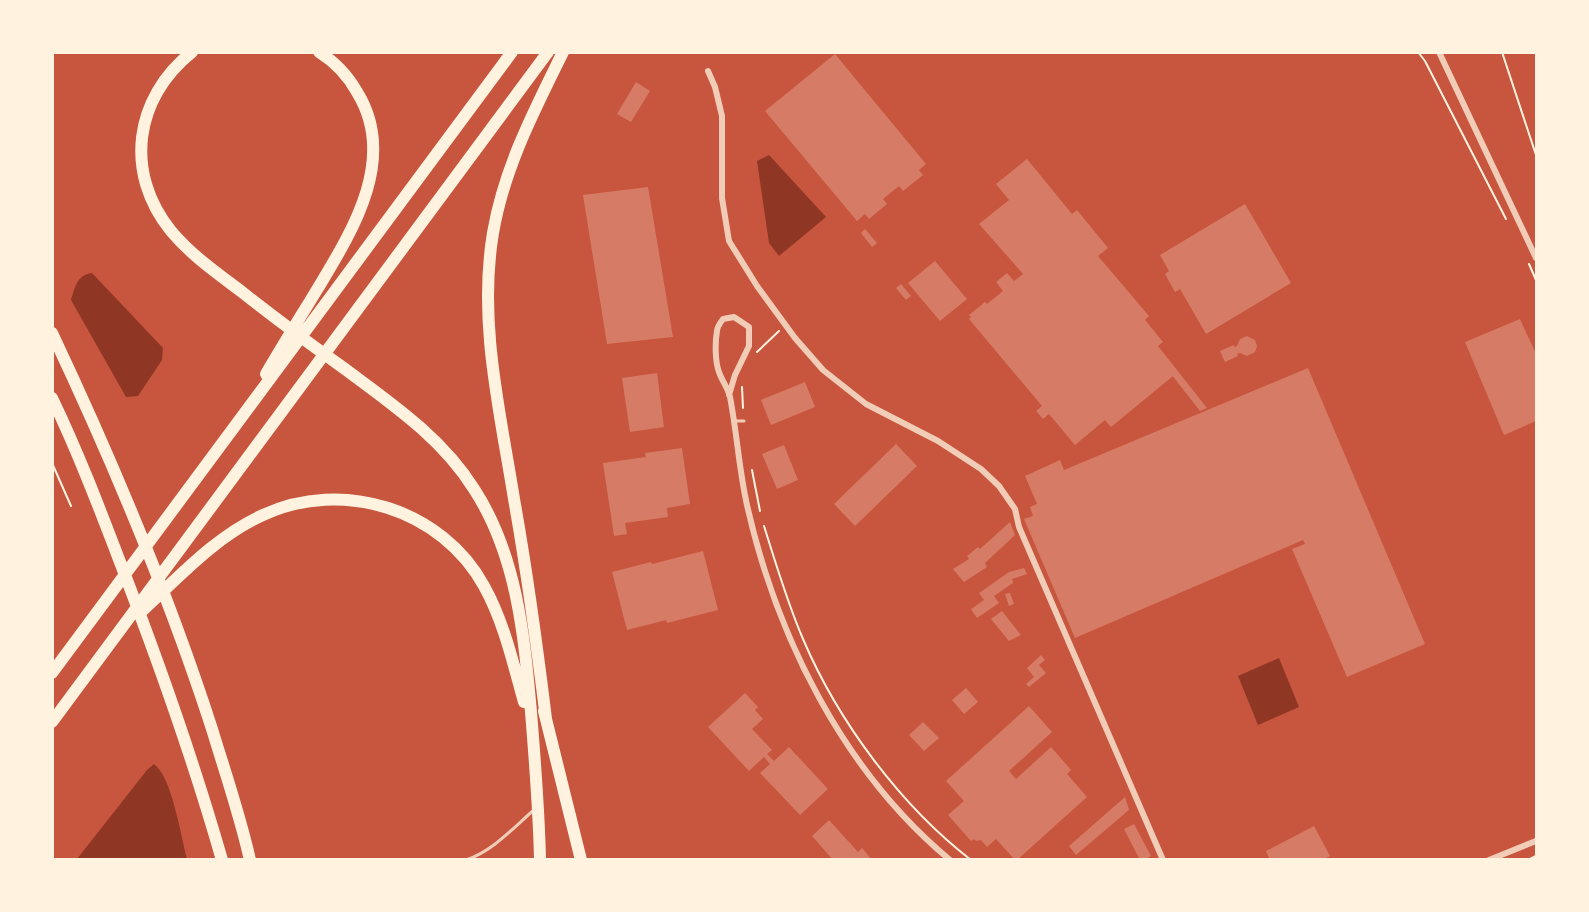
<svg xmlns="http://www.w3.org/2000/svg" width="1589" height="912" viewBox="0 0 1589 912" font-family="Karla,sans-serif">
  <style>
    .water { fill: #8f3625 }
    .building { fill: #d67c66 }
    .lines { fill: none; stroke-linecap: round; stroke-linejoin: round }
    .path { stroke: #fff3e0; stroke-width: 2 }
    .service { stroke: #f1ccb7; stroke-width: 3 }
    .minor { stroke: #f1ccb7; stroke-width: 6 }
    .motorway { stroke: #fff3e0; stroke-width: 12 }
  </style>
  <rect width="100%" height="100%" fill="#c8553d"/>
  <!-- water -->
  <path class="water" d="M769,155L826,217L779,256L769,243L757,161Z
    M92,273L163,348L162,360L138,396L126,397L71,300C75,287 77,275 92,273Z
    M1279,658L1299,707L1258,725L1238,676Z
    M154,764C172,777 181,837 187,859H77L147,770Z"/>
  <!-- building -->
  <path class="building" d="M835,54L926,164L919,170L923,175L903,191L899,186L883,199L887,204L869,219L865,214L857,221L765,111Z
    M636,82L650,91L631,122L617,114Z
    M1027,159L1072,214L1077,210L1108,248L1098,256L1149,316L1145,320L1163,342L1158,346L1207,408L1200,411L1157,356L1173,376L1111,427L1105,420L1075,445L1049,414L1043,419L1036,411L1042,406L969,319L971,317L969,315L985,302L987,304L1003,291L996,282L1007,273L1014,281L1023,274L979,224L1009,200L996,184Z
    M648,187L673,337L607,344L583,195Z
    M1245,204L1291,283L1206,334L1180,289L1175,292L1165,274L1169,271L1160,255Z
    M865,229L877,243L872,247L861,233Z
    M935,261L967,299L940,321L908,283Z
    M901,284L911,296L906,300L896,288Z
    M1520,319L1536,354V421L1504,435L1465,342Z
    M1247,336L1255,340L1257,346L1255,352L1247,356L1240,353L1237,354L1238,356L1225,362L1220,351L1234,345V347L1237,346L1240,339Z
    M1308,368L1425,644L1347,677L1292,549L1305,544L1303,540L1075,638L1024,519L1033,516L1030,507L1037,504L1025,476L1060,460L1064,470Z
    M657,373L664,427L630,432L622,378Z
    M805,382L815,407L771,425L761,400Z
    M896,444L917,466L855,526L834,504Z
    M784,445L798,480L777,489L762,454Z
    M682,448L690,504L667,508L668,517L625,523L627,534L614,536L603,463L646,457L645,453Z
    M1010,522L1015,535L985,563L987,567L964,582L953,569L969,559L967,556L978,547L980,549Z
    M703,551L718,610L667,623L666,620L627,630L612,572L651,562L652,564Z
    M1024,568L1027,574L1012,579L1013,583L994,596L999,603L977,618L971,609L984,600L979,593L1009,572Z
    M1010,593L1014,604L1009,606L1005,594Z
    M1002,611L1021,635L1009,641L991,619Z
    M1041,655L1045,660L1039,665L1046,673L1029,687L1026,684L1034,677L1027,668Z
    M966,688L978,702L964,714L952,700Z
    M745,693L758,707L755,710L763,719L752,729L772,750L767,754L774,761L789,747L828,789L800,815L760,773L770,764L764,757L749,771L708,727Z
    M1029,706L1052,732L1009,771L1016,779L1051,747L1071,770L1067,774L1087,797L1017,860H1015L996,839L987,847L981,840L976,841L974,839L971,841L948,815L964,801L946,781Z
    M923,722L939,738L924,751L909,735Z
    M1125,797L1129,810L1076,855L1069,846Z
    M829,820L858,852L862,848L872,860H833L812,836Z
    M1134,824L1151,856L1144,860H1140L1124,829Z
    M1314,826L1330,856L1322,860H1266L1269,858L1266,851Z"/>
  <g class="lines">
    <!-- path -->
    <path class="path" d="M1418,52L1425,61L1506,219
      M1502,52L1536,155
      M1529,264L1536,280
      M757,352L779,331
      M742,387L743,408
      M52,463L71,506
      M752,470L760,511
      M764,526C776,564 787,602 803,639C838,721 900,805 971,860
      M1528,860L1536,856"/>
    <!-- service -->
    <path class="service" d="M735,421H744
      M466,860C493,851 513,828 535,809"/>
    <!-- minor -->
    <path class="minor" d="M1439,52L1536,258
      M708,71L715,87L722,116V198L729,241L757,286L795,338L823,370L866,404L938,441L981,469L999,486L1015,509L1019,527L1163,860
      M729,395L735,375L749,346V327L734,317L723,319C720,323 717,327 717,331C715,342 715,362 719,372C722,381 728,388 730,397C737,433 739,470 747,505C777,638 844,772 950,860
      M1489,860L1536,841"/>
    <!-- motorway -->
    <path class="motorway" d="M192,52C134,98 124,173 171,231C191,255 217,273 242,292C276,319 310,344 345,369C392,404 442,438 474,489C517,555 524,635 531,712C535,761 539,810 540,860
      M52,333C113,462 168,593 212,729C225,772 240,815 250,860
      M266,374C283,345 301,316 318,288C353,230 398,158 357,92C348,76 335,62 319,52
      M52,398C78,452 99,507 120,562C158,660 193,759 222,860
      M142,611C179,577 216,536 263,515C342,478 442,509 484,586C504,622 513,663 524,702
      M52,673L512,52
      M544,711L581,860
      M546,719C537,645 527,572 514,499C500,411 478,322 493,233C504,168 534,111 563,52
      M52,722L548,52"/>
  </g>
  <!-- border -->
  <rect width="1589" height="912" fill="none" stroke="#fff3e0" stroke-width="108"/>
</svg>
